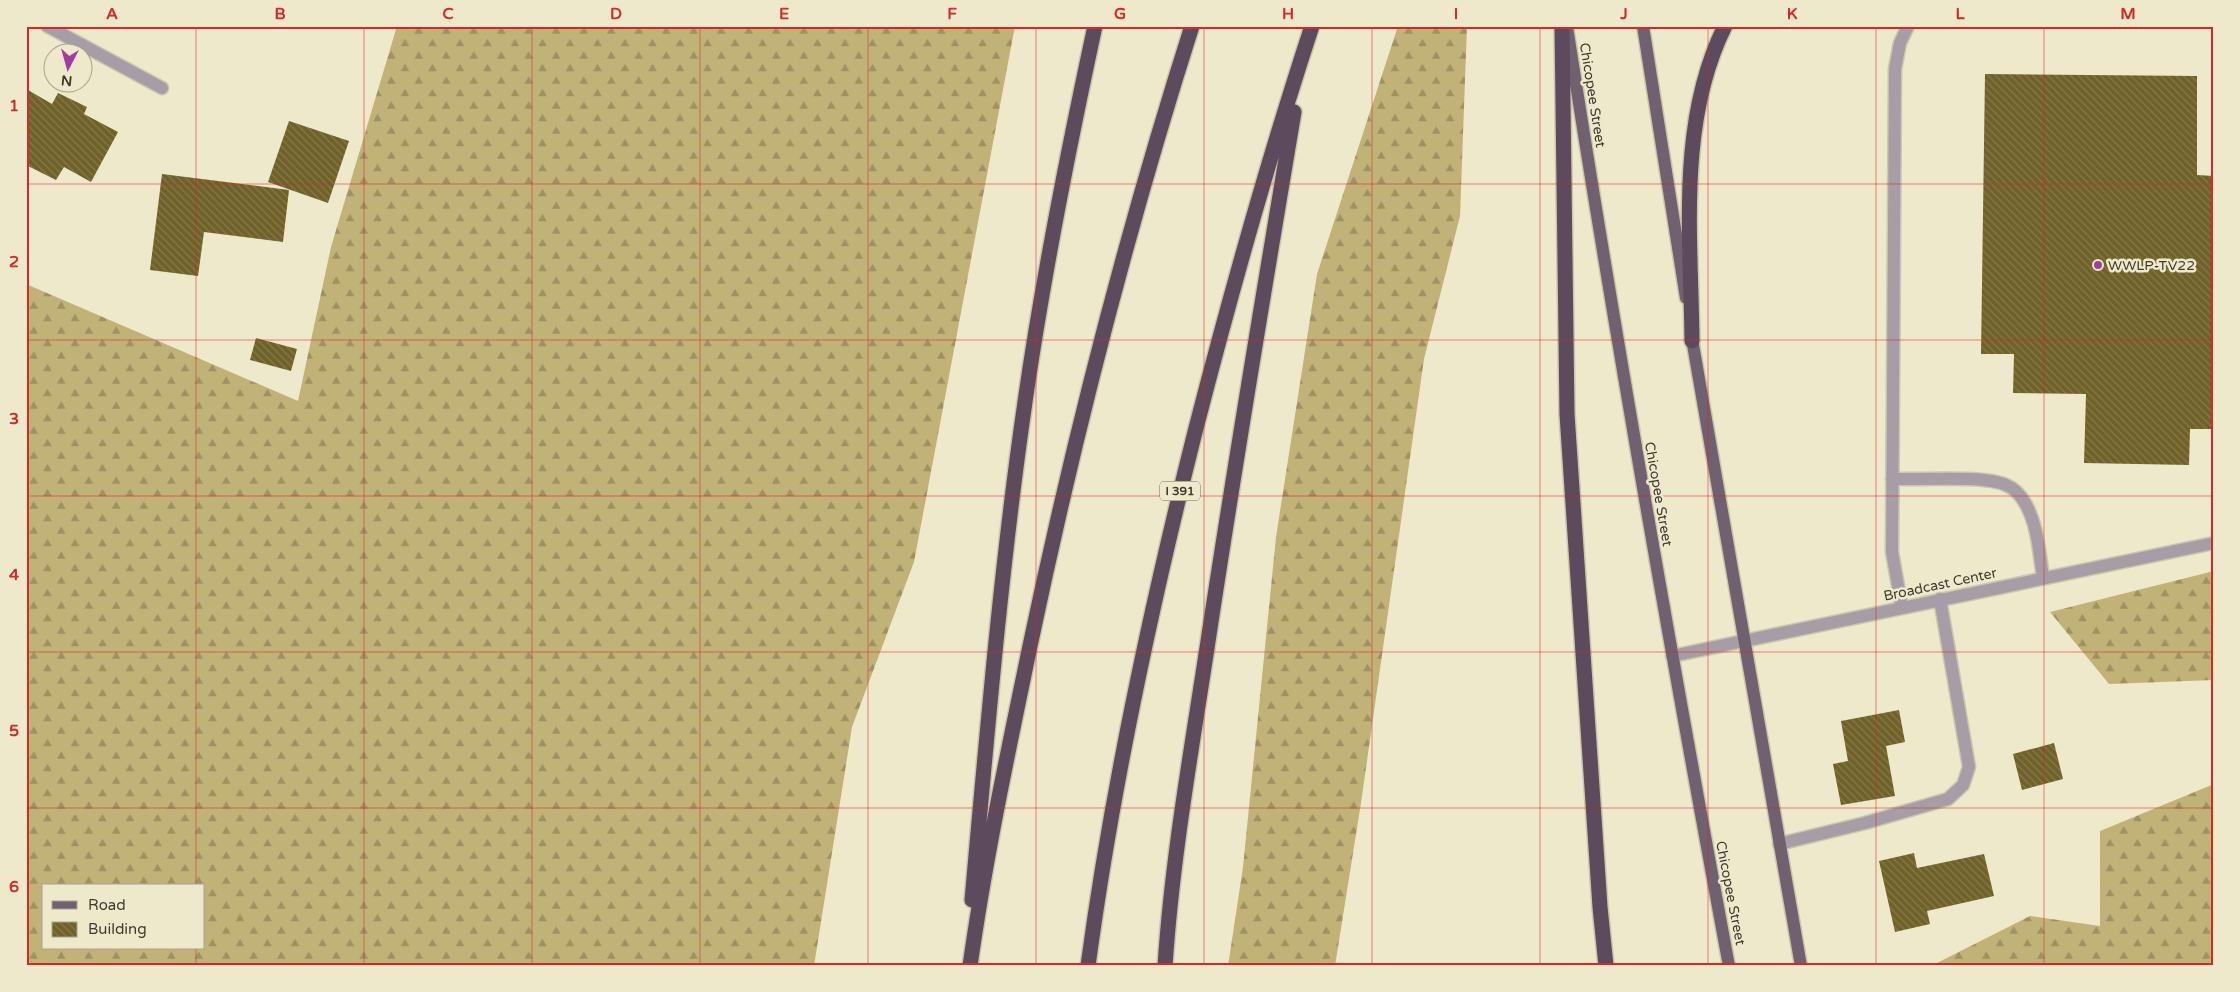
<svg xmlns="http://www.w3.org/2000/svg" width="2240" height="992" viewBox="0 0 2240 992" font-family="'Varela Round',sans-serif">
  <style>
    .forest { fill: url(#forest-firs); fill-rule: evenodd }
    .building { fill: url(#building-back-hatch) }
    .lines { fill: none; stroke-linecap: round; stroke-linejoin: round }
    .minor-casing { stroke: #ccc6ad; stroke-width: 15 }
    .major-casing { stroke: #ccc6ad; stroke-width: 15 }
    .highway-casing { stroke: #ccc6ad; stroke-width: 18 }
    .minor { stroke: #a79da7; stroke-width: 12 }
    .major { stroke: #716070; stroke-width: 12 }
    .highway { stroke: #5d4b5d; stroke-width: 15 }
    .grid { fill: none; stroke: #d62828; stroke-width: 1; stroke-opacity: 0.55 }
    .poi-dot { fill: #a13da2; stroke: #efe9cc; stroke-width: 2 }
    .labels { text-anchor: middle; stroke-width: 5; stroke-linejoin: round; paint-order: stroke }
    .shield { fill: #efe9cc; stroke: #736f5f; stroke-width: 1 }
    .shield-label { font-size: 12px; font-weight: bold; fill: #3e3b30 }
    .street-label { font-size: 14px; fill: #3e3b30; stroke: #efe9cc }
    .poi-label { font-size: 14px; fill: #3e3b30; stroke: #efe9cc; text-anchor: start }
    .neatline { fill: none; stroke: #d62828; stroke-width: 2 }
    .grid-label { font-size: 16px; text-anchor: middle; font-weight: bold; fill: #d62828 }
  </style>
  <defs>
    <pattern id="forest-firs" width="22" height="20" patternUnits="userSpaceOnUse" patternTransform="scale(1.25)"><rect width="22" height="20" fill="#c1b278"/><path d="M5 1l3.5 6h-7zM16 11l3.5 6h-7z" fill="#9e9263"/></pattern>
    <pattern id="building-back-hatch" width="6" height="6" patternUnits="userSpaceOnUse" patternTransform="scale(1.25)"><rect width="6" height="6" fill="#6f6127"/><path d="M-1 5l2 2M0 0l6 6M5-1l2 2" fill="none" stroke="#847a4e"/></pattern>
  </defs>
  <rect width="100%" height="100%" fill="#efe9cc"/>
  <!-- forest -->
  <path class="forest" d="M397,26H1015L914,562L852,727L814,966H26V284L298,401L331,247ZM44,886H204V948H44Z
    M1398,26H1467L1460,216L1424,359L1361,803L1335,966H1228L1243,867L1276,537L1317,274Z
    M2214,571V680L2109,684L2050,612Z
    M2214,784V966H1931L2030,916L2100,926V831Z"/>
  <!-- building -->
  <path class="building" d="M1985,74L2197,76V175L2214,176V429H2190L2189,465L2084,463L2086,394L2013,393L2014,354H1981Z
    M28,90L52,104L58,93L87,107L84,114L118,132L91,182L64,167L56,180L26,165V93Z
    M289,121L349,141L328,203L268,182Z
    M162,174L289,190L283,242L204,232L198,276L150,270Z
    M256,338L297,349L291,371L250,360Z
    M1899,710L1905,742L1886,746L1895,796L1841,805L1833,764L1848,761L1841,721Z
    M2054,743L2063,779L2022,790L2013,754Z
    M1914,853L1917,868L1984,854L1994,896L1927,911L1930,924L1895,932L1879,861Z"/>
  <g class="lines">
    <defs>
      <path id="minor" d="M47,26L162,88
        M1892,479C1918,480 1985,475 2006,485C2014,488 2021,496 2025,503C2038,525 2039,553 2043,577
        M1902,608L1892,552L1895,69L1900,43L1908,26
        M1672,656L2214,543
        M1779,844L1865,823L1948,799L1963,785L1969,767L1940,599"/>
      <path id="major" d="M1643,26L1686,298
        M1567,27C1616,341 1671,654 1729,966
        M1691,333L1801,966"/>
      <path id="highway" d="M1562,26L1567,414L1600,907L1606,966
        M1692,341C1691,238 1677,122 1725,26
        M972,900C987,734 1001,567 1025,402C1043,276 1068,151 1095,26
        M970,966C985,859 1008,752 1030,646C1074,437 1127,230 1192,26
        M1088,966C1112,787 1151,607 1195,432C1230,296 1268,160 1312,26
        M1165,966C1172,859 1191,753 1207,648C1234,469 1264,290 1294,112"/>
    </defs>
    <!-- minor casing -->
    <use href="#minor" class="minor-casing"/>
    <!-- major casing -->
    <use href="#major" class="major-casing"/>
    <!-- highway casing -->
    <use href="#highway" class="highway-casing"/>
    <!-- minor -->
    <use href="#minor" class="minor"/>
    <!-- major -->
    <use href="#major" class="major"/>
    <!-- highway -->
    <use href="#highway" class="highway"/>
  </g>
  <!-- grid -->
  <path class="grid" d="M196,26V886M364,26V966M532,26V966M700,26V966M868,26V966M1036,26V966M1204,26V966M1372,26V966M1540,26V966M1708,26V966M1876,26V966M2044,26V966M26,184H2214M26,340H2214M26,496H2214M26,652H2214M26,808H2214M196,948V966"/>
  <!-- markers -->
  <circle class="poi-dot" cx="2098" cy="265" r="5"/>
  <g class="labels">
    <!-- shield labels -->
    <rect class="shield" x="1160" y="481.5" width="40" height="19" rx="4"/>
    <g class="shield-label">
      <text x="1180" y="495">I 391</text>
    </g>
    <!-- street labels -->
    <g class="street-label">
      <text transform="translate(1593 95) rotate(81)" y="5">Chicopee Street</text>
      <text transform="translate(1659 494) rotate(80)" y="5">Chicopee Street</text>
      <text transform="translate(1940 584) rotate(-12)" y="5">Broadcast Center</text>
      <text transform="translate(1731 893) rotate(79)" y="5">Chicopee Street</text>
    </g>
    <!-- poi labels -->
    <g class="poi-label">
      <text x="2108" y="270">WWLP-TV22</text>
    </g>
  </g>
  <!-- border -->
  <rect width="2240" height="992" fill="none" stroke="#efe9cc" stroke-width="55"/>
  <!-- legend -->
  <rect x="42" y="884" width="162" height="65" fill="#efe9cc" stroke="#a8a38e"/>
  <rect x="52" y="901" width="25" height="8" fill="#716070" stroke="#a8a38e"/>
  <text x="88" y="910" font-size="15" fill="#3e3b30">Road</text>
  <rect x="52" y="922" width="25" height="15" fill="url(#building-back-hatch)" stroke="#a8a38e"/>
  <text x="88" y="934" font-size="15" fill="#3e3b30">Building</text>
  <!-- north arrow -->
  <g transform="translate(68 68) rotate(186)"><circle r="24" fill="#efe9cc" stroke="#a8a38e"/>
  <path d="M0-4L9 19L0 12L-9 19Z" fill="#a13da2"/>
  <text y="-8" font-size="14" font-weight="bold" text-anchor="middle" fill="#3e3b30">N</text>
  </g>
  <rect x="28" y="28" width="2184" height="936" class="neatline"/>
  <g class="grid-label">
    <text x="112" y="19">A</text>
    <text x="280" y="19">B</text>
    <text x="448" y="19">C</text>
    <text x="616" y="19">D</text>
    <text x="784" y="19">E</text>
    <text x="952" y="19">F</text>
    <text x="1120" y="19">G</text>
    <text x="1288" y="19">H</text>
    <text x="1456" y="19">I</text>
    <text x="1624" y="19">J</text>
    <text x="1792" y="19">K</text>
    <text x="1960" y="19">L</text>
    <text x="2128" y="19">M</text>
    <text x="14" y="111">1</text>
    <text x="14" y="267">2</text>
    <text x="14" y="424">3</text>
    <text x="14" y="580">4</text>
    <text x="14" y="736">5</text>
    <text x="14" y="892">6</text>
  </g>
</svg>
